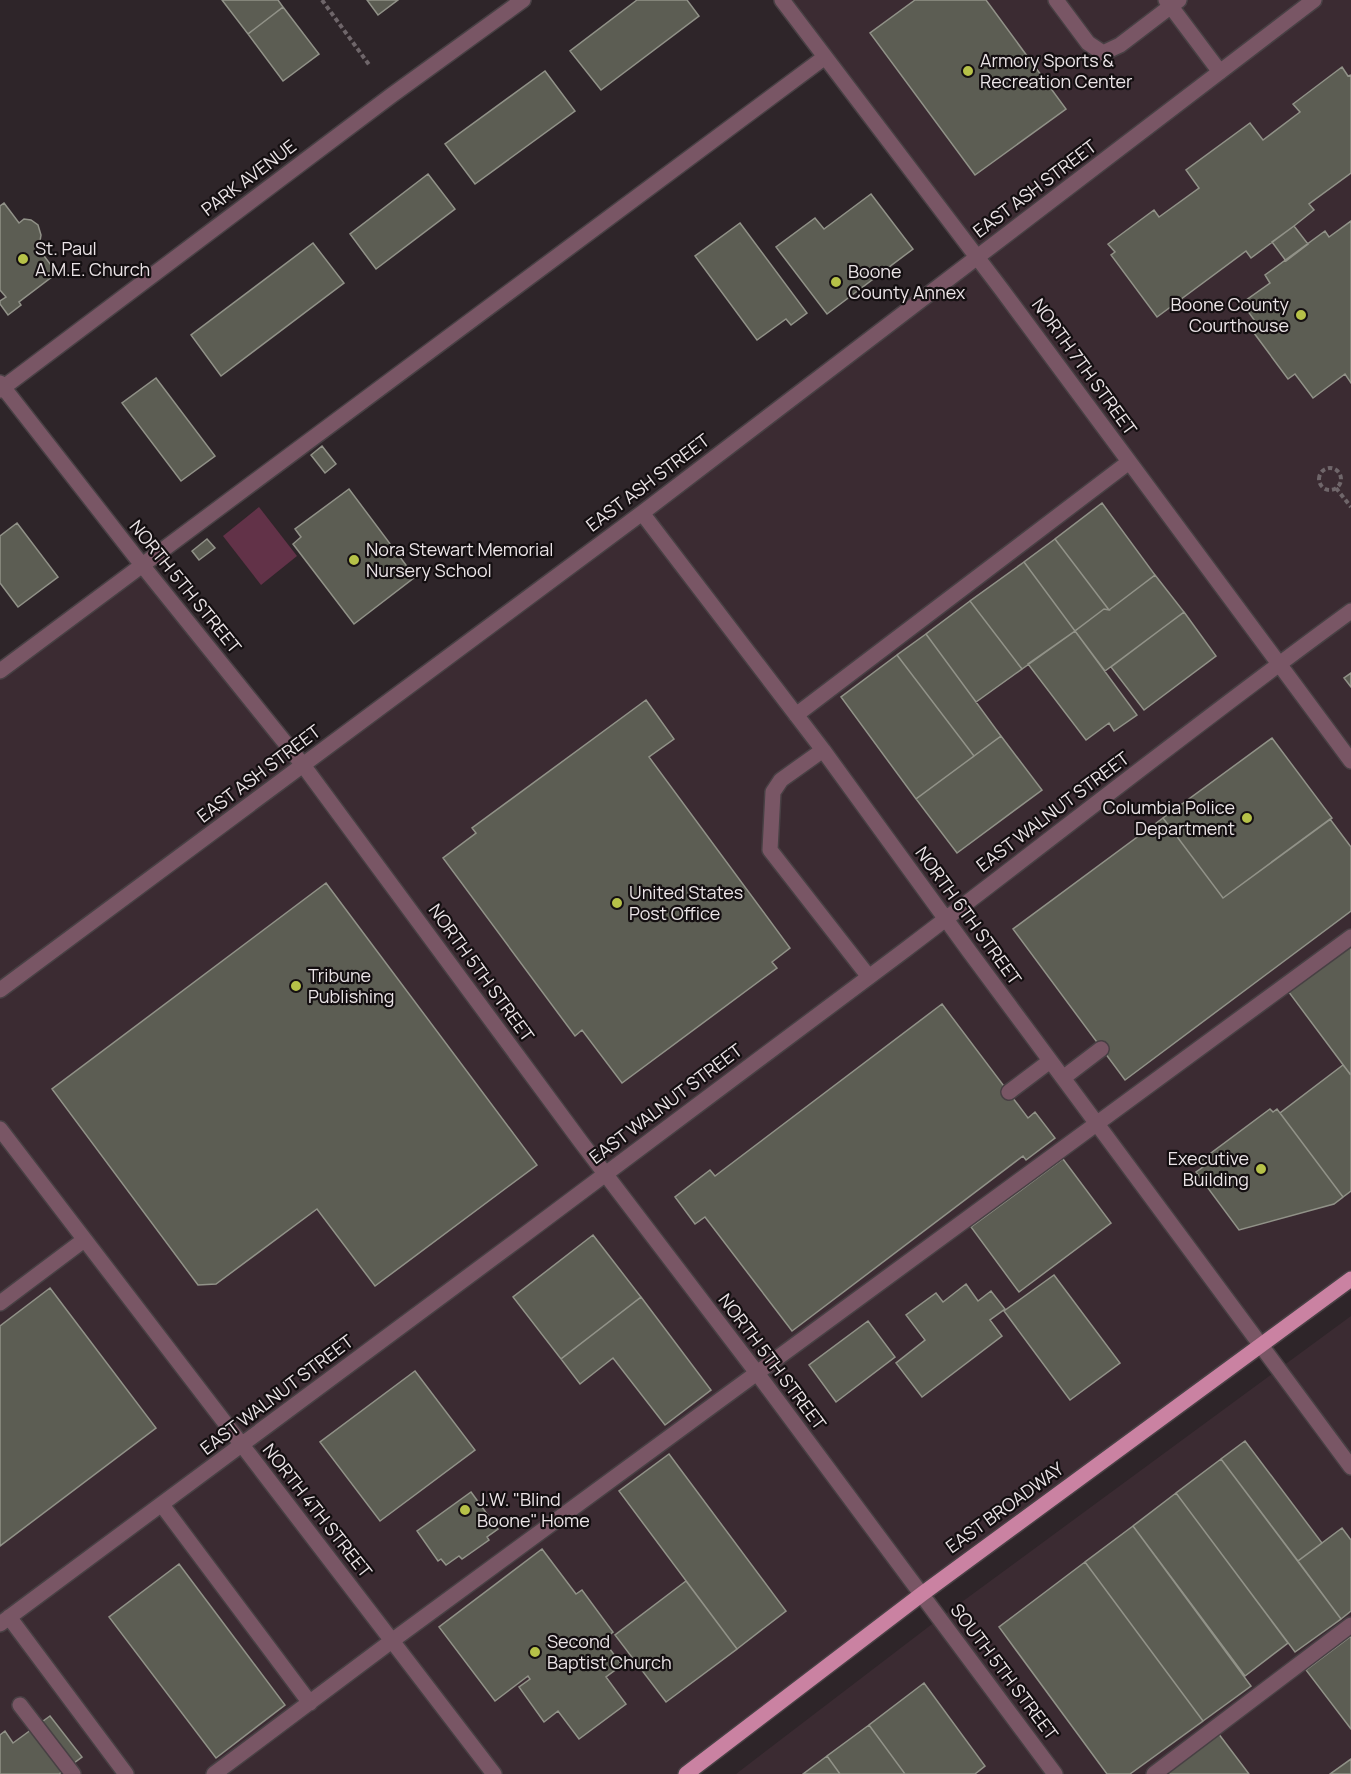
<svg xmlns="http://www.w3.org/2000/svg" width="1351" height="1774" viewBox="0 0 1351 1774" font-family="Manrope,sans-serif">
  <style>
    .built { fill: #3b2b32 }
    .green { fill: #623248 }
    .building { fill: #5c5d53; stroke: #919288; stroke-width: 1.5 }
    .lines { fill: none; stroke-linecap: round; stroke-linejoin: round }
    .minor-casing { stroke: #484044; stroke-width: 18 }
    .major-casing { stroke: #484044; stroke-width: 18 }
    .path { stroke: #6f666a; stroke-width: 4; stroke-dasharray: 4.5 3; stroke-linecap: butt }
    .minor { stroke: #795665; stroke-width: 15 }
    .major { stroke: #ca82a2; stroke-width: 15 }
    .poi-dot { fill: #b6c148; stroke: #140f11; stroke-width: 2 }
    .labels { text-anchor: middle; stroke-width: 4.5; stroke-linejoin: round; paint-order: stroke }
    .poi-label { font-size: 18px; fill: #ebe4e7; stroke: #140f11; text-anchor: start }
    .street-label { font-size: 18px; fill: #ebe4e7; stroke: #140f11 }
  </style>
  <rect width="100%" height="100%" fill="#2e2529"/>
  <!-- built -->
  <path class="built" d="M782,0H1351V1279L686,1774H0V671L142,565L303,765L977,257Z
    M1351,1316V1774H736L940,1618Z"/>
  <!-- green -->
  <path class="green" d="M259,507L297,556L261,585L223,536Z"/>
  <!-- building -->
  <path class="building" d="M222,0H278L283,7L248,34Z
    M367,0H398L378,15Z
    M637,0H687L699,16L601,90L570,51Z
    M915,0H986L1066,109L975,175L870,33Z
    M283,7L319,54L283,81L248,34Z
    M1342,67L1348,76L1351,75V173L1309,204L1314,210L1294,226L1251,258L1246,251L1157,317L1111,255L1115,252L1108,244L1154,210L1159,217L1199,188L1186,170L1250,123L1263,140L1300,112L1293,104Z
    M545,71L575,111L475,184L445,144Z
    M428,174L455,209L376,269L350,234Z
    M871,194L913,249L827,314L776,247L815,218L824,229Z
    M4,203L19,223L24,219L31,220L38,225L41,235L40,241L35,244L57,273L19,302L21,305L8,315L0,304V301L6,297L0,290V206Z
    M1351,221V383L1345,374L1313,398L1295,374L1288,379L1254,333L1260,328L1242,303L1270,283L1265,275L1325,231L1329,237Z
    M740,223L807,313L791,325L786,319L757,340L695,256Z
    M1294,226L1308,244L1286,261L1272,242Z
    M313,243L344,283L221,376L191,335Z
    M156,378L215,456L181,481L122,403Z
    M322,446L336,464L325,473L311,455Z
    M349,489L415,577L354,624L293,544L301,537L295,529Z
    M1102,503L1155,575L1109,610L1055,539Z
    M17,523L58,577L18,607L0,583V536Z
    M207,539L215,548L199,560L192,551Z
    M1055,539L1109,610L1104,609L1075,631L1024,562Z
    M1024,562L1075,631L1022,669L970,601Z
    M1155,575L1184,612L1105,671L1075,631L1104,609L1109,610Z
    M970,601L1022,669L976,702L926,634Z
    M1184,612L1216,656L1144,710L1111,667Z
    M1075,631L1137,715L1114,731L1109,723L1086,740L1028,664Z
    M926,634L1001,736L974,756L897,655Z
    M897,655L974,756L916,799L841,697Z
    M1351,673V687L1344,678Z
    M646,700L674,739L649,757L790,948L772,962L777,968L622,1083L582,1030L575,1036L443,858L476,833L472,828Z
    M1001,736L1042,790L957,853L916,799Z
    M1272,738L1332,818L1223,898L1163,818Z
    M1163,818L1223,898L1330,819L1351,847V911L1125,1080L1013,929Z
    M326,883L537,1165L375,1286L317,1209L216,1284L198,1285L52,1089Z
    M1351,944V1073L1350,1074L1288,991Z
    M942,1004L1028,1118L1035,1112L1055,1138L1026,1160L1023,1156L792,1331L705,1217L695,1224L675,1197L710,1170L715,1176Z
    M1343,1065L1351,1075V1191L1343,1197L1280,1113Z
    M1270,1109L1273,1112L1277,1109L1343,1197L1334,1204L1239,1230L1196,1172L1203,1167L1199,1162Z
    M1063,1159L1111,1223L1019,1292L971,1227Z
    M593,1235L641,1297L561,1359L513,1297Z
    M1054,1275L1120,1363L1070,1400L1004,1311Z
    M966,1284L978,1301L991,1291L1005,1309L990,1320L1002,1336L922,1397L896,1363L925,1340L906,1315L936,1293L943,1302Z
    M50,1288L156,1428L0,1546V1326Z
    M641,1297L711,1390L665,1425L613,1358L580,1384L561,1359Z
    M868,1321L895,1357L836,1402L809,1365Z
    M415,1371L475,1450L380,1521L320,1442Z
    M1245,1441L1322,1543L1298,1561L1221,1459Z
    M669,1454L786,1611L737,1649L619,1491Z
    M1221,1459L1341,1619L1295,1652L1176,1493Z
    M471,1492L498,1529L487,1537L489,1540L462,1559L459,1556L446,1565L441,1559L438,1561L417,1531Z
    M1176,1493L1288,1643L1245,1676L1133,1526Z
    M1133,1526L1251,1686L1203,1721L1085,1562Z
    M1342,1528L1351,1540V1611L1341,1619L1298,1561Z
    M542,1549L576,1594L582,1590L613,1632L603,1640L622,1665L606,1677L626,1704L579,1739L558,1711L544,1722L519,1687L530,1679L528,1676L495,1701L439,1627Z
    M1085,1562L1203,1721L1130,1774H1107L999,1627Z
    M179,1564L285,1705L216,1758L109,1617Z
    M686,1581L737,1649L666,1702L615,1635Z
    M1351,1636V1729L1306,1670Z
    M924,1683L985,1766L975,1774H905L869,1725Z
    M50,1716L82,1757L59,1774H0V1735L5,1731L13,1743Z
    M869,1725L905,1774H840L827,1756Z
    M1218,1733L1249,1774H1163Z
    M827,1756L840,1774H803Z
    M1351,1759V1774H1330Z"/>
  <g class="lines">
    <defs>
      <path id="minor" d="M782,0L1002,290L1351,761
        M1056,0L1088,43L1103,53L1120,45L1179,0
        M1166,0L1220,72
        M0,383L142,565L303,765L581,1142L757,1373L1055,1774
        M0,390L392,95L523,0
        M642,513L823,750L969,951L1351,1467
        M0,671L825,57
        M796,715L1129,462
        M823,750L781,780L773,792L770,850L869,977
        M0,990L642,513L1314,0
        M1063,1078L1101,1049
        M1009,1092L1050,1061
        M0,1129L494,1774
        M0,1303L84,1240
        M162,1505L310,1703
        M9,1617L126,1774
        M0,1624C303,1400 604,1176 905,950C1054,837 1200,721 1351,611
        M20,1705L73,1774
        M214,1774L393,1640L1351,937
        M1154,1774L1351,1625"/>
      <path id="major" d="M686,1774L922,1594L1351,1279"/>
    </defs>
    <!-- minor casing -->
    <use href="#minor" class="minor-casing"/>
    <!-- major casing -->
    <use href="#major" class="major-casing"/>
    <!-- path -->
    <path class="path" d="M322,0L370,66
      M1319 479a11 11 0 1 1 22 0a11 11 0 1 1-22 0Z
      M1336,488L1351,507"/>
    <!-- minor -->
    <use href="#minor" class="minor"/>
    <!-- major -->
    <use href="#major" class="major"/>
  </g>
  <!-- markers -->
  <g class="poi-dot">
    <circle cx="968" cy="71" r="6"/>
    <circle cx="23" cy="259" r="6"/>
    <circle cx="836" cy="282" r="6"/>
    <circle cx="1301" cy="315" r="6"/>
    <circle cx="354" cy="560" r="6"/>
    <circle cx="1247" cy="818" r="6"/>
    <circle cx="617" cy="903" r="6"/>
    <circle cx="296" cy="986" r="6"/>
    <circle cx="1261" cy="1169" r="6"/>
    <circle cx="465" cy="1510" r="6"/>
    <circle cx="535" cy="1652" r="6"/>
  </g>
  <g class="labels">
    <!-- poi labels -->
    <g class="poi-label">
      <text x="980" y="67">Armory Sports &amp;<tspan x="980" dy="21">Recreation Center</tspan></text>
      <text x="35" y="255">St. Paul<tspan x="35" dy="21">A.M.E. Church</tspan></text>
      <text x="848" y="278">Boone<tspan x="848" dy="21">County Annex</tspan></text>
      <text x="1289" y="311" text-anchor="end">Boone County<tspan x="1289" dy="21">Courthouse</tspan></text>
      <text x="366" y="556">Nora Stewart Memorial<tspan x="366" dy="21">Nursery School</tspan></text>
      <text x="1235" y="814" text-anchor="end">Columbia Police<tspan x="1235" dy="21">Department</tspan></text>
      <text x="629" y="899">United States<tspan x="629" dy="21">Post Office</tspan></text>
      <text x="308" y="982">Tribune<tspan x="308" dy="21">Publishing</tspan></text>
      <text x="1249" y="1165" text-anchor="end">Executive<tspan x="1249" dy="21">Building</tspan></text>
      <text x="477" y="1506">J.W. "Blind<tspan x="477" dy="21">Boone" Home</tspan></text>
      <text x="547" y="1648">Second<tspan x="547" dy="21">Baptist Church</tspan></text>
    </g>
    <!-- street labels -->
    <g class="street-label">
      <text transform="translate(249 178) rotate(-37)" y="6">PARK AVENUE</text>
      <text transform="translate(1035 189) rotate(-37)" y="6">EAST ASH STREET</text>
      <text transform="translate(1084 367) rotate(54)" y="6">NORTH 7TH STREET</text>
      <text transform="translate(648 483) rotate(-37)" y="6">EAST ASH STREET</text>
      <text transform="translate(185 587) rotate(51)" y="6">NORTH 5TH STREET</text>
      <text transform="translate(259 774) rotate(-37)" y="6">EAST ASH STREET</text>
      <text transform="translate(1053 812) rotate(-37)" y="6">EAST WALNUT STREET</text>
      <text transform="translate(968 916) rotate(54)" y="6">NORTH 6TH STREET</text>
      <text transform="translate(481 973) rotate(54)" y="6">NORTH 5TH STREET</text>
      <text transform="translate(666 1104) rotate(-37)" y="6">EAST WALNUT STREET</text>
      <text transform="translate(772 1362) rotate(53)" y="6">NORTH 5TH STREET</text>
      <text transform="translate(277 1395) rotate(-37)" y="6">EAST WALNUT STREET</text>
      <text transform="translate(1005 1508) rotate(-36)" y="6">EAST BROADWAY</text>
      <text transform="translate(317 1511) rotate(52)" y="6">NORTH 4TH STREET</text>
      <text transform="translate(1004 1672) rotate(53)" y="6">SOUTH 5TH STREET</text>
    </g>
  </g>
</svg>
